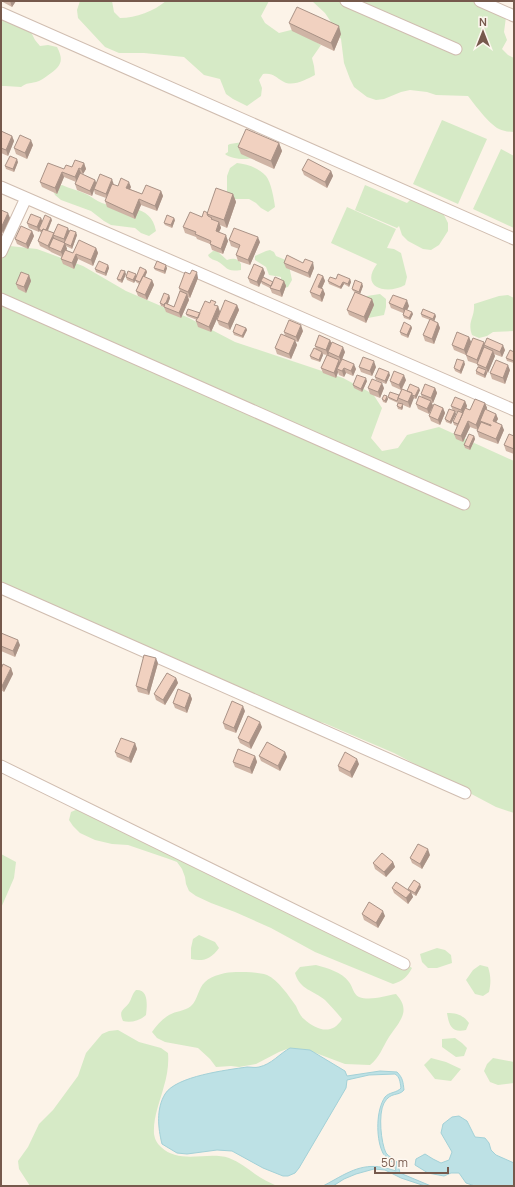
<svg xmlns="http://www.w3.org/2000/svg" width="515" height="1187" viewBox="0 0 515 1187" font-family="Manrope,sans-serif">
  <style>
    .green { fill: #d6eac6 }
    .water { fill: #bde1e5; stroke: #a3d1d7 }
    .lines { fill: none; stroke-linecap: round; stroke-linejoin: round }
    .minor-casing { stroke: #d0bdb0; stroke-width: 13 }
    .minor { stroke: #fff; stroke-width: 11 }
    .wall { fill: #cfb4a5 }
    .shaded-wall { fill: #a99286 }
    .building { fill: #f1d1c0; stroke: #a99286 }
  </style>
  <rect width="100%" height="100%" fill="#fcf3e8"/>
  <!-- green -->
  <path class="green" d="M80,1H112L114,12L120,18C136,18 154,11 166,1H269L261,16L265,23L279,33L295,29L321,45L312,58L314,66L315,75C307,79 293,87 284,82C274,77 275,73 263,74L259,80L262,88L261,96L247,106L233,99L226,94L220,79L204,75L184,57L144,53H119L105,47L78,18L77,10Z
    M312,1H492L506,17L504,32L507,40L502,49L508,55L514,58V132C509,132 503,131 499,129C489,124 475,105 468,96L436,95L427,92L410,90L401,92L384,99L376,100L367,97L354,87L350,79L344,63L341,39L333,25L325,13Z
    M1,14L31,32L35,40L40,46L48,45L57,47C65,62 60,67 47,76C44,78 40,81 36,82C28,84 28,82 21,87L5,86H1Z
    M442,120L487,139L458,204L413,184Z
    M243,142L252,158C245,160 231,159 225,154L228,152V145L230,144Z
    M501,149L514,156V228L473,209Z
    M237,163C247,164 259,168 266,176C271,182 274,199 275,207L268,212L261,208L256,203L249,199H232L227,193V176L230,168Z
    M62,185C70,189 78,190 86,194C91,196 96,201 102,203C122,210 151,202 156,231L149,236L141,233L135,228L111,225L104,221L91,211L61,200L55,195L52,188Z
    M365,185L407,203L411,199L441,209L448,223V231L439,245L431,250L423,249L408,241L402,235L399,226L397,228L355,210Z
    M347,207L396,229L387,248L394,249L401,253L407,277L405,285C387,295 359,288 377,264L331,243Z
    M1,245L37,249L83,266L126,291L189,318L235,342L343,378L373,394L382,408L371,438L382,451L398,448L407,435L439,427L514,461V813L496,807L394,753L324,723L293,717L1,587Z
    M270,250L274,252L276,256L288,261L292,280L288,287L284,288L281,285V277L269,275L266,267L255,260V256L266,251Z
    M213,251H217L227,260C233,258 238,258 241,264V270C225,272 229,268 217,261C214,260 211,259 209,257L208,255Z
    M380,294L386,299V307L384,315L368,318L364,303L367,296Z
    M508,295L514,298V331L493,332L487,336L479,338L472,335C467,321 475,318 474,304L499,296Z
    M78,809L398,958L412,968C407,977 403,981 393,984L315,952L271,928L235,912L211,903L196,896L189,891L186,884L185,877L182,869L177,862L169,859L128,845L112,844L95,840L80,833L73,826L69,820L71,812Z
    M1,854L16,862L14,878L1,908Z
    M199,935L215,942L219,948C211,959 203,962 191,959V948L193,939Z
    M437,948L445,950L451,955L452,963L437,968H428L422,962L420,954Z
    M316,965C327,968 342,972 349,982C353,987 353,994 359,997C370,1001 385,996 396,994C412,1011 399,1022 389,1037C382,1048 380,1057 370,1065L345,1064L313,1052L295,1049H287L279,1052L256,1064L239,1067L231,1066L216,1067L210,1059L198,1048L165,1042L157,1038L152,1032C156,1026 162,1019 169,1015C176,1011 185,1011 191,1006C198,1000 198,988 205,982C212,975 227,972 236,972C246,972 258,972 267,975C278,980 289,996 296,1006C298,1010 300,1016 304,1019C316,1030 332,1036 342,1019C337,1013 331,1006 325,1000C313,990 300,990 295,973L300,967Z
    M480,965L488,967C491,976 491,983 489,992L483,996L475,994L466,980L473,970Z
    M136,990C149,989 147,1006 146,1015C140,1021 130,1023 123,1021C118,1010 124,1010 129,1003C132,998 132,994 136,990Z
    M447,1013C457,1013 463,1015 469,1023L466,1030C452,1033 449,1026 447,1013Z
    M118,1030L139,1042L161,1048L168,1053C169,1064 167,1076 164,1086C160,1102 153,1117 154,1134C155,1140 157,1143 161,1147C180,1165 207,1151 229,1158C239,1162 247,1168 255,1174C262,1179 269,1182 277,1186H30L19,1169L18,1161L28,1147L39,1124L53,1110L78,1076L86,1053L102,1034L109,1031Z
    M455,1038L462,1043L467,1048L464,1056L456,1057L442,1047V1039Z
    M431,1058L446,1062L461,1069L451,1081L435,1079L424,1065Z
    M493,1058L514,1062V1083L498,1085L490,1082L484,1071L487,1064Z"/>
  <!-- water -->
  <path class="water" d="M290,1048L310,1050L345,1071L347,1076L380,1071L397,1072C403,1078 403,1082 404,1090C398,1097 391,1091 384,1103C378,1114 381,1143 386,1153C389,1157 393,1158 396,1161C398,1164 399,1169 400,1173L431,1186H425L401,1178L385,1170L374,1169L356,1174L344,1179L333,1186H323C327,1184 330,1182 334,1180C357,1167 370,1162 396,1171C395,1168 395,1165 392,1162C389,1158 384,1157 382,1151C376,1137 376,1110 385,1097C389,1092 397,1093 401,1088C400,1082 400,1077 395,1074L369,1075L347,1080L346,1088L299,1168L295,1173L288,1176H283L263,1168L232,1151L217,1150L187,1154L177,1153L162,1144C158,1128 156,1109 165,1094C176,1076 227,1070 247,1067C251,1067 255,1068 259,1067C272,1064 279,1054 290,1048Z
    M459,1116L467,1121L475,1137L485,1138L489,1143L491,1150L496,1155L514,1163V1186H475L466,1183L459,1173H451L444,1176L428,1173L415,1165L416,1159L425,1154L433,1159L441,1163L449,1160L452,1152L441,1133L443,1124L452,1117Z"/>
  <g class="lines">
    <defs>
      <path id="minor" d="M346,1L456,49
        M480,1L514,16
        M1,13L514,239
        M1,187L514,410
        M1,252L26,198
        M1,299L464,504
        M1,588L465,793
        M1,766L404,964"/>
    </defs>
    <!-- minor casing -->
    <use href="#minor" class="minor-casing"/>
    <!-- minor -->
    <use href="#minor" class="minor"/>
  </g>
  <!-- wall -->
  <path class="wall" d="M1,1H16L12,7Z
    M289,23L341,34L334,51L292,31Z
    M1,131L12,136L14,141L8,156L1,153Z
    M279,143L282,151L274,169L241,154L238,147Z
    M33,145L27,159L16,154L14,148Z
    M18,162L14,172L6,169L5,166Z
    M84,163L86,169L83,174L81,173V174L95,180L96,183L114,185L118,186L131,187L130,189L142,194L161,191L163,196L157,211L141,205L135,219L107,207L105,201L106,198L95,194L94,190L92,196L77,190L75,184L76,182L64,177L57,194L42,187L40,182L64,169Z
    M302,170L331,171L333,176L327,188L304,175Z
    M233,194L236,202L227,228L220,225L221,228L219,232L228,241L223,254L212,250L210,244L197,239L196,237L185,233L183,227L202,217Z
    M1,210L10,218L3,233L1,232Z
    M41,218L42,222L52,220L48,231L54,233L69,231L77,235L72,249L66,246L67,249L66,250L73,253L96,248L98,253L93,266L78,259L74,269L63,264L61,259L62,257L51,252L50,251L40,246L38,241L42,233L40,232V230L39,232L29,228L27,223Z
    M175,220L172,228L165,225L164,223Z
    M32,231L34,236L28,249L17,244L15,239Z
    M229,240L260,242L250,265L238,261L236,255L239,249L231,246Z
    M284,263L314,268L310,278L286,268Z
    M108,265L109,268L106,276L96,272L95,269Z
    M154,268H167L165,274L155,270Z
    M263,268L265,273L263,278L273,282L284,281L286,286L282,297L272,293L270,288L262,284L261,282L259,287L250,283L248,278Z
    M146,270L147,272L145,277L152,280L154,285L147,300L138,296L136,291L139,284L136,282L135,280L134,283L127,280L126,277L136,276Z
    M126,274L122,283L118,281L117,279Z
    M29,275L31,281L26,293L18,289L16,284Z
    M323,276L325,281L322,288L325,294L322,302L312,297L310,292Z
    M198,278L190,298L188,297L189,300L181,318L166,312L164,307L161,306L160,303L169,295L170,298L168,304L174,307L180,292L179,288Z
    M336,279H350L351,282L349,287L344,284L341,289L329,284L328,281Z
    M363,286L360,294L372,299L374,305L366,323L349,315L347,310L355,292L353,291L352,289Z
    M389,303L409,306L407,310L413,314L410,320L404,318L403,315V313L391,308Z
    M237,305L239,310L230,330L219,325L217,320Z
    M217,306H218L220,312L211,332L198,327L196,321L197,320L187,316L186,314L200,313Z
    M421,314L436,316L434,321L438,323L440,328L434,344L425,341L423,335L430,320L422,317Z
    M411,326L412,328L408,338L401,335L400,332Z
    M246,328L247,330L243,338L234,335L233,332Z
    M303,331L298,342L295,341L297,345L291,359L277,354L275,348L285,336L284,332Z
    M469,337L471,342L466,355L454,350L452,345Z
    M330,340L332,344L345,352L342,359L356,369L353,376L346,373L344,377L339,375L338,372L336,378L323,373L321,368L327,355L322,354L323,355L320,362L311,359L310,356L316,349L315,346Z
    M484,342L485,344L505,350L502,357L494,354L495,356L485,378L476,374V371L478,367L477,364L468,361L466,355Z
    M514,352V363L507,361L506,358Z
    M465,364L461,374L455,371L454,368Z
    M359,367H376L372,376L361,372Z
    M510,370L505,384L492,379L490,373Z
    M390,375L386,384L376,380L375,377Z
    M406,380L402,389L407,391L420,390L416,399L413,398L410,408L403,405V407L402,410L398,409L397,406L398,403L389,399L388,397L399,395L401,390L392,386L390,381Z
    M367,381L362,392L354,388L353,385Z
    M368,388H384L380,398L370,394Z
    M435,388L437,393L433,403H432L433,406L429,414L418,409L416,404L422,398L421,394Z
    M387,396L388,399L386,403L383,402L382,399Z
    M465,401L467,406L466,409L470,410L485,403L487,408L486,410L496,414L498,419L496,422L504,430L498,444L479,437L477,431L478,430L470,427L463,442L456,439L454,434L457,426L454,425L453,422L457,413L455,412L456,414L451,424L446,422L445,419L453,411L451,406Z
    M443,408L445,413L440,425L431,421L429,416Z
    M474,436L475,439L470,450L465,448L464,445Z
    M514,436V454L506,451L504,445Z
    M1,633L20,645L15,657L1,651Z
    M158,663L149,695L138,692L136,686Z
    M11,668L13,674L4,692L1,690V669Z
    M176,678L178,683L165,705L156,700L154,694Z
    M190,694L192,699L187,713L175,708L173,703Z
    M245,711L236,733L225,729L223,723Z
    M262,727L251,749L240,743L238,738Z
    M135,743L137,749L131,763L117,757L115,752Z
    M285,752L287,757L280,771L261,761L259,756Z
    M255,756L257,762L252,774L235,767L233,762Z
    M359,764L352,778L339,771L338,766Z
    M430,855L422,869L412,863L410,858Z
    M393,862L395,867L386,877L375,869L373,863Z
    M421,887L416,896L411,893L413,897L408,904L394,893L392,888L409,890L408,889Z
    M362,914L385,916L378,928L364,920Z"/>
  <!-- shaded-wall -->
  <path class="shaded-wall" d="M10,1H16L12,7Z
    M339,26L341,34L334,51L331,43Z
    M12,136L14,141L8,156L6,150Z
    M31,140L33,145L27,159L25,153Z
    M279,143L282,151L274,169L271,161Z
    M17,159L18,162L14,172L13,169Z
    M84,163L86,169L83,174L81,169Z
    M79,168L81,173L77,183L75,177Z
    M331,171L333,176L327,188L325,182Z
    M62,172L64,177L57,194L55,188Z
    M112,179L114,185L108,199L106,194Z
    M95,180L97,185L94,189V190L92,196L90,191Z
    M129,182L131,187L128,193L126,188Z
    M161,191L163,196L157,211L155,206Z
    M233,194L236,202L227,228L224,220Z
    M139,199L141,205L135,219L133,214Z
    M8,213L10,218L3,233L1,228Z
    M41,218L43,223L39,232L37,227Z
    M51,218L52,220L46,234L45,232Z
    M174,218L175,220L172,228L171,225Z
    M219,222L221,228L217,236L216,231Z
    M68,228L70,233L66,244L64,239Z
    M32,231L34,236L28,249L26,244Z
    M76,232L77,235L72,249L71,246Z
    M53,235L55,240L49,247L50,251L48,246Z
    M226,235L228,241L223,254L221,249Z
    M258,237L260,242L250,265L248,260Z
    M65,243L67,249L63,257L61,252Z
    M96,248L98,253L93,266L91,260Z
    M76,254L78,259L74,269L72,263Z
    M313,262L314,268L310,278L308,273Z
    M108,265L109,268L106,276L105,273Z
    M166,265L167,268L165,274L164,271Z
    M263,268L265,273L259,287L257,282Z
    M146,270L147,272L141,285L140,282Z
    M125,271L126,274L122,283L121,280Z
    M197,272L198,278L190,298L188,292Z
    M136,274L137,277L134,283L133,280Z
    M29,275L31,281L26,293L24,287Z
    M323,276L325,281L320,292L318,287Z
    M350,279L351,282L349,287L348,284Z
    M152,280L154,285L147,300L145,295Z
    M284,281L286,286L282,297L280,291Z
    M343,282L344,284L341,289L340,287Z
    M362,283L363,286L360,294L359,292Z
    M323,289L325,294L322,302L320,296Z
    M187,294L189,300L181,318L179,313Z
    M169,295L170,298L166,308L165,305Z
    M372,299L374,305L366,323L364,317Z
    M407,300L409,306L405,314L403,309Z
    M237,305L239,310L230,330L228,324Z
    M218,306L220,312L211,332L209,327Z
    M412,312L413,314L410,320L409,318Z
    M435,314L436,316L434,322L433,319Z
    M438,323L440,328L434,344L432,339Z
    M301,325L303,331L298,342L296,337Z
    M411,326L412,328L408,338L407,335Z
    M246,328L247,330L243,338L242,336Z
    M469,337L471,342L466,355L464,350Z
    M295,340L297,345L291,359L289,354Z
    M330,340L332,345L328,352L329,353L328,356L326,350Z
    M484,342L485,346L484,345L485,349L479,365L477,360Z
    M503,345L505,350L502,357L500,352Z
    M343,347L345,352L341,362L339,357Z
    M493,351L495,356L488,373L486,368Z
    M322,352L323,355L320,362L319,360Z
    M339,360L341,365L337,369L338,372L336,378L334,373Z
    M374,361L376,367L372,376L370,371Z
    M464,361L465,364L461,374L460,371Z
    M354,364L356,369L353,376L351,371Z
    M508,365L510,370L505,384L503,378Z
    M344,368L346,373L344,377L342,371Z
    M486,370L487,373L485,378L484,375Z
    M389,372L390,375L386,384L385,381Z
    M404,375L406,380L401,390L399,385Z
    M366,378L367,381L362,392L361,389Z
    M382,383L384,388L380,398L378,392Z
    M419,388L420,390L416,399L415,396Z
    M435,388L437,393L433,403L431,398Z
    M412,393L414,398L410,408L408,402Z
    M387,396L388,399L386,403L385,401Z
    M431,401L433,406L429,414L427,409Z
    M465,401L467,406L463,415L461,410Z
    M485,403L487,408L482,421H480L481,422L478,430L476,425Z
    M403,404V407L402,410L401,408Z
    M443,408L445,413L440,425L438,420Z
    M455,411L456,414L451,424L450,422Z
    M496,414L498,419L494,426L493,421Z
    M468,421L470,427L463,442L461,436Z
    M502,425L504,430L498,444L496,439Z
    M474,436L475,439L470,450L469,447Z
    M18,640L20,645L15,657L13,651Z
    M156,658L158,663L149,695L147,690Z
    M11,668L13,674L4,692L2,686Z
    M176,678L178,683L165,705L163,700Z
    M190,694L192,699L187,713L185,708Z
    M243,706L245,711L236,733L234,728Z
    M260,722L262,727L251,749L249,743Z
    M135,743L137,749L131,763L129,758Z
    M285,752L287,757L280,771L278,766Z
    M255,756L257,762L252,774L250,768Z
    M357,759L359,764L352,778L350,772Z
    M428,849L430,855L422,869L420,864Z
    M393,862L395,867L386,877L384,872Z
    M420,884L421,887L416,896L415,893Z
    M411,892L413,897L408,904L406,898Z
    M383,911L385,916L378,928L376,923Z"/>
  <!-- building -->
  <path class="building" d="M297,7L339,26L331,43L289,23Z
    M246,129L279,143L271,161L238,147Z
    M1,131L12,136L6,150L1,148Z
    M20,135L31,140L25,153L14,148Z
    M10,156L17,159L13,169L5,166Z
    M308,159L331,171L325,182L302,170Z
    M75,160L84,163L81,169L79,168L75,177L62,172L55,188L40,182L48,163L64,169L66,165L72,167Z
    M80,173L95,180L90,191L75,184Z
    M100,174L112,179L106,194L94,189Z
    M121,178L129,182L126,188L142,194L146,185L161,191L155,206L139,199L133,214L105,201L112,184L118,186Z
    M216,188L233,194L224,220L207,214Z
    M1,210L8,213L1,228Z
    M204,211L208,213L207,214L208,216L212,218L211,219L219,222L216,231L226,235L221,249L210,244L211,241L195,234L196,232L183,227L190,212L202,217Z
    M31,214L41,218L37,227L27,223Z
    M45,215L51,218L46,230L43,229L42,231L39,229Z
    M167,215L174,218L171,225L164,223Z
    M58,224L68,228L64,239L53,235Z
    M21,226L32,231L26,244L15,239Z
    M234,228L258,237L248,260L236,255L240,245L229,240Z
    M43,229L54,233L48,246L38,241Z
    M70,230L76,232L71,246L64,243Z
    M53,238L65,243L61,252L49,247Z
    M79,240L96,248L91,260L76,254L72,263L61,259L65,250L73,253Z
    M287,255L303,263L305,259L313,262L308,273L284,263Z
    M99,261L108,265L105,273L95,269Z
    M157,261L166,265L164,271L154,268Z
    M254,264L263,268L257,282L248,278Z
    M140,267L146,270L140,282L135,280Z
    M121,270L125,271L121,280L117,279Z
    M192,270L197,272L188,292L179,288L185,272L190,274Z
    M128,271L136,274L133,280L126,277Z
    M21,272L29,275L24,287L16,284Z
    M318,274L323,276L318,287L323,289L320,296L310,292Z
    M338,274L350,279L348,284L343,282L340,287L328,281L330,277L336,279Z
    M143,276L152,280L145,295L136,291Z
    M263,277L273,282L271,286L261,281Z
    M275,277L284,281L280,291L270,288Z
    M355,280L362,283L359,292L352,289Z
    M180,291L187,294L179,313L164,307L165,303L174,307Z
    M355,292L372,299L364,317L347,310Z
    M164,293L169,295L166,303H165L164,305L160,303Z
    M393,295L407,300L403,309L389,303Z
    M211,300L216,302L214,305L218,306L209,327L196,321L205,301L210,303Z
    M225,300L237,305L228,324L217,320Z
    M188,309L200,313L198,318L186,314Z
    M405,309L412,312L409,318L403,315Z
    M423,309L435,314L433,319L421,314Z
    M430,319L438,323L432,339L423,335Z
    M289,320L301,325L296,337L284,332Z
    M404,322L411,326L407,335L400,332Z
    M236,324L246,328L242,336L233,332Z
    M457,332L469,337L464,350L452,345Z
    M281,334L295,340L289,354L275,348Z
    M319,335L330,340L326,350L315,346Z
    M473,338L484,342L477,360L466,355Z
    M487,338L503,345L500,352L484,345Z
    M332,342L343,347L339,357L328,352Z
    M484,347L493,351L486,368L477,364Z
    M314,348L322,352L319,360L310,356Z
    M510,350L514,352V361L506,358Z
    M327,355L339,360L334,373L321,368Z
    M363,357L374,361L370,371L359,367Z
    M342,359L354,364L351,371L344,368L342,371L337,369Z
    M457,359L464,361L460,371L454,368Z
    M496,360L508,365L503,378L490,373Z
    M478,367L486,370L484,375L476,371Z
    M379,368L389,372L385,381L375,377Z
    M394,371L404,375L399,385L390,381Z
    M357,375L366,378L361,389L353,385Z
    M372,379L382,383L378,392L368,388Z
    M410,384L419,388L415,396L412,395V393L407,391Z
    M425,384L435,388L431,398L421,394Z
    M402,389L412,393L408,402L398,398Z
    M390,392L399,395L397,401L388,397Z
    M384,395L387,396L385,401L382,399Z
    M419,396L431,401L427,409L416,404Z
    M455,397L465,401L461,410L451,406Z
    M475,399L485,403L476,425L468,421L461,436L454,434L465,408L470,410Z
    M398,403L403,404L401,408L397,406Z
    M434,404L443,408L438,420L429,416Z
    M449,409L455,411L450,422L445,419Z
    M485,409L496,414L493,421L502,425L496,439L477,431L481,422L491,426V425L480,421Z
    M458,411L463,413L458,424L453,422Z
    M469,434L474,436L469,447L464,445Z
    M509,434L514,436V449L504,445Z
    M1,633L18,640L13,651L1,646Z
    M144,655L156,658L147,690L136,686Z
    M3,664L11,668L2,686H1V669Z
    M167,673L176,678L163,700L154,694Z
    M178,689L190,694L185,708L173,703Z
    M232,701L243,706L234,728L223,723Z
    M248,716L260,722L249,743L238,738Z
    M121,738L135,743L129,758L115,752Z
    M267,742L285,752L278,766L259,756Z
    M238,749L255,756L250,768L233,762Z
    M345,752L357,759L350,772L338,766Z
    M418,844L428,849L420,864L410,858Z
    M382,853L393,862L384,872L373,863Z
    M414,880L420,884L415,893L408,889Z
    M396,882L411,892L406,898L392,888Z
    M369,902L383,911L376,923L362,914Z"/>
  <!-- border -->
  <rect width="515" height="1187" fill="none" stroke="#76594c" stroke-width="4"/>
  <!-- north arrow -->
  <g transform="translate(483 32)" stroke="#fef7ef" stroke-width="3" paint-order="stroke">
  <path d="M0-3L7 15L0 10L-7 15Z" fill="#76594c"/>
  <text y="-6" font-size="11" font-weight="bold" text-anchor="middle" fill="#76594c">N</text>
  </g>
  <!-- scale -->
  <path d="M375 1167v6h73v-6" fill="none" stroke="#76594c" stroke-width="2"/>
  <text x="381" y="1167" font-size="12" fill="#76594c" stroke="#fef7ef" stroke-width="3" paint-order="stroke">50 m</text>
</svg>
